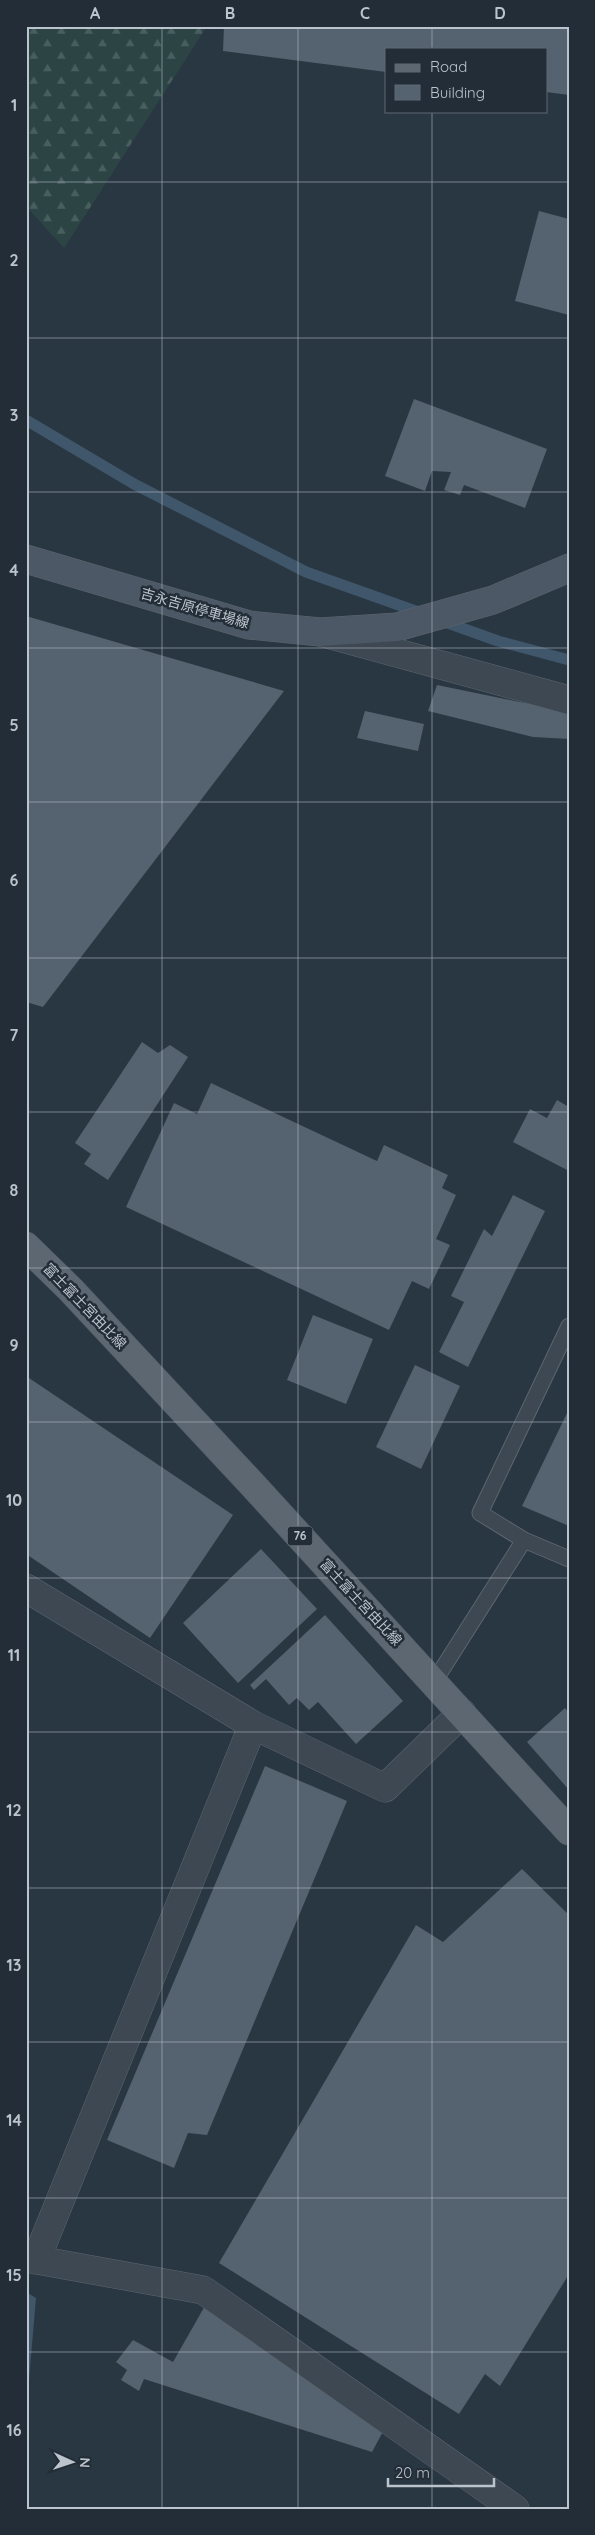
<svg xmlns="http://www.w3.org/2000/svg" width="595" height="2535" viewBox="0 0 595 2535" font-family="Quicksand,'Noto Sans JP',sans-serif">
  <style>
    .forest { fill: url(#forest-firs) }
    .water { fill: #40566a }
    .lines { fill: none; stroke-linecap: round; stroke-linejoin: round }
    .stream { stroke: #40566a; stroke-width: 11 }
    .building { fill: #55626f }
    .lane-casing { stroke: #5c666f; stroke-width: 17 }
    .street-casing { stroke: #5c666f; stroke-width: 29 }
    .secondary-casing { stroke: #5c666f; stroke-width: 29 }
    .primary-casing { stroke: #4a545e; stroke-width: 29 }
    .lane { stroke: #3e4852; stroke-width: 15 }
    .street { stroke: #3e4852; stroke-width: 28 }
    .secondary { stroke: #4c5865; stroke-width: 28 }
    .primary { stroke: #5c6772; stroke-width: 28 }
    .grid { fill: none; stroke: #bbc3cc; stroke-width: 1; stroke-opacity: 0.55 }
    .labels { text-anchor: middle; stroke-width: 5; stroke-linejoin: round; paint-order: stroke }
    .shield { fill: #222d37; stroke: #8d969f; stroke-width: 1 }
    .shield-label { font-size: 12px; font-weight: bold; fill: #bbc3cc }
    .street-label { font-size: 14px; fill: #bbc3cc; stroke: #222d37 }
    .neatline { fill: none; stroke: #bbc3cc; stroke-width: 2 }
    .grid-label { font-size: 16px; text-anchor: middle; font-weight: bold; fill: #bbc3cc }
  </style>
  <defs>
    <pattern id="forest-firs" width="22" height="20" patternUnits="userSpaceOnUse" patternTransform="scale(1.25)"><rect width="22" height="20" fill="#2c4544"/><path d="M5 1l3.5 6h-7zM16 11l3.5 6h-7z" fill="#495e5e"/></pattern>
  </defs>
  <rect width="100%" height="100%" fill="#293742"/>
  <!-- forest -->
  <path class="forest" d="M26,26H207L64,248L26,206Z"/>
  <!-- water -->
  <path class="water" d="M26,2292L36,2298L26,2415Z"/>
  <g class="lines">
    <!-- stream -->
    <path class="stream" d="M26,420L134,484L306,572L424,614
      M442,621L498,641L569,660"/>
  </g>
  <!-- building -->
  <path class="building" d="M224,26H569V95L546,92V49H386V72L223,51Z
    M539,211L569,219V315L515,301Z
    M414,399L547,449L525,508L464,485L460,495L444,490L451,472L432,471L425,491L385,476Z
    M26,616L284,691L43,1007L26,1002Z
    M437,685L569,712V739L533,737L428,711Z
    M365,711L424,724L418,751L357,738Z
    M142,1042L158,1053L170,1045L188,1057L108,1180L84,1164L91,1154L75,1143Z
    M211,1083L377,1161L384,1145L448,1175L442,1188L456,1195L436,1239L450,1245L429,1289L412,1281L389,1330L126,1207L174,1103L197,1114Z
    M557,1100L569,1107V1171L513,1142L530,1109L547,1118Z
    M513,1195L545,1211L468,1367L439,1352L464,1302L451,1296L484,1229L492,1236Z
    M313,1315L373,1339L346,1404L287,1380Z
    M415,1365L460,1386L421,1469L376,1447Z
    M26,1376L233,1515L150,1638L26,1554Z
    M569,1409V1526L522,1506Z
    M261,1549L317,1609L238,1683L183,1623Z
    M325,1615L403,1701L356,1744L318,1702L309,1710L297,1698L289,1705L266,1679L254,1690L250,1685Z
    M565,1708L569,1713V1790L527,1742Z
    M265,1766L347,1801L207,2135L188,2133L174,2168L107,2140Z
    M522,1869L569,1915V2274L500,2386L485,2374L459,2414L219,2263L416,1925L443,1942Z
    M206,2304L386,2426L372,2452L144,2379L139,2391L121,2380L127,2370L116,2362L133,2340L173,2362Z"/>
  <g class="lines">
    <defs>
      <path id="lane" d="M524,1540L569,1559
        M434,1682L524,1540L480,1513L569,1326"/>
      <path id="street" d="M324,633L569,700
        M26,1588L253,1725
        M26,2258L203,2290L515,2509
        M36,2260L253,1725L385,1788L462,1713"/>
      <path id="secondary" d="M26,559L249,625L320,632L397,627L493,600L569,568"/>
      <path id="primary" d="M26,1246L71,1290L250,1482L569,1831"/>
    </defs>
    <!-- lane casing -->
    <use href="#lane" class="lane-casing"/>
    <!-- street casing -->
    <use href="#street" class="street-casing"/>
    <!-- secondary casing -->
    <use href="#secondary" class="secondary-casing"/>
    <!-- primary casing -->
    <use href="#primary" class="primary-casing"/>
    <!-- lane -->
    <use href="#lane" class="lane"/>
    <!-- street -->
    <use href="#street" class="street"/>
    <!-- secondary -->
    <use href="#secondary" class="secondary"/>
    <!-- primary -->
    <use href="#primary" class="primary"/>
  </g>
  <!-- grid -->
  <path class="grid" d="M162,26V2509M298,26V2509M432,26V49M432,111V2509M26,182H569M26,338H569M26,492H569M26,648H569M26,802H569M26,958H569M26,1112H569M26,1268H569M26,1422H569M26,1578H569M26,1732H569M26,1888H569M26,2042H569M26,2198H569M26,2352H569"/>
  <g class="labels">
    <!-- shield labels -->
    <rect class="shield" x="287.5" y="1526.5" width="25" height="19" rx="4"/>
    <g class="shield-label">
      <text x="300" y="1540">76</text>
    </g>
    <!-- street labels -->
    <g class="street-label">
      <text transform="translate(195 608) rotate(16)" y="5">吉永吉原停車場線</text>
      <text transform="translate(85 1306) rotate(46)" y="5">富士富士宮由比線</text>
      <text transform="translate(361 1602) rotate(47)" y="5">富士富士宮由比線</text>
    </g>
  </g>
  <!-- border -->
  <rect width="595" height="2535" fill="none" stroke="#222d37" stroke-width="55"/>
  <!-- legend -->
  <rect x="385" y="48" width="162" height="65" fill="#222d37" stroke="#5f6973"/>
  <rect x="395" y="64" width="25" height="8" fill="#5c6772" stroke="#5f6973"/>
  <text x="430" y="72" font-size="15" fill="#bbc3cc">Road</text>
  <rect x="395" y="85" width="25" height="15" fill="#55626f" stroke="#5f6973"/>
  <text x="430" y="98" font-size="15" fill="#bbc3cc">Building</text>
  <!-- north arrow -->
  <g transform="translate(72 2462) rotate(93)" stroke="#222d37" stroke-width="4" paint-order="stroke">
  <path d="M0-4L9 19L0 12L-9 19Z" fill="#bbc3cc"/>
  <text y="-8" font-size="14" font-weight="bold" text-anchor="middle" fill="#bbc3cc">N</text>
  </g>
  <!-- scale -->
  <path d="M388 2478v8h106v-8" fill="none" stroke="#bbc3cc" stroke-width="2.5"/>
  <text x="395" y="2478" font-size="15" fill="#bbc3cc" stroke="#222d37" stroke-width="4" paint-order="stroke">20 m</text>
  <rect x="28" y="28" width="540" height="2480" class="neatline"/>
  <g class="grid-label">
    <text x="95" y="19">A</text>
    <text x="230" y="19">B</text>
    <text x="365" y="19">C</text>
    <text x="500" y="19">D</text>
    <text x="14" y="111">1</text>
    <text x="14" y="266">2</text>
    <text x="14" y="421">3</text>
    <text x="14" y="576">4</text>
    <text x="14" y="731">5</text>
    <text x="14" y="886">6</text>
    <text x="14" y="1041">7</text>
    <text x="14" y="1196">8</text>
    <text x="14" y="1351">9</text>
    <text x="14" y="1506">10</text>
    <text x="14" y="1661">11</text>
    <text x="14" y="1816">12</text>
    <text x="14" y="1971">13</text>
    <text x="14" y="2126">14</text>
    <text x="14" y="2281">15</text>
    <text x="14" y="2436">16</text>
  </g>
</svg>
